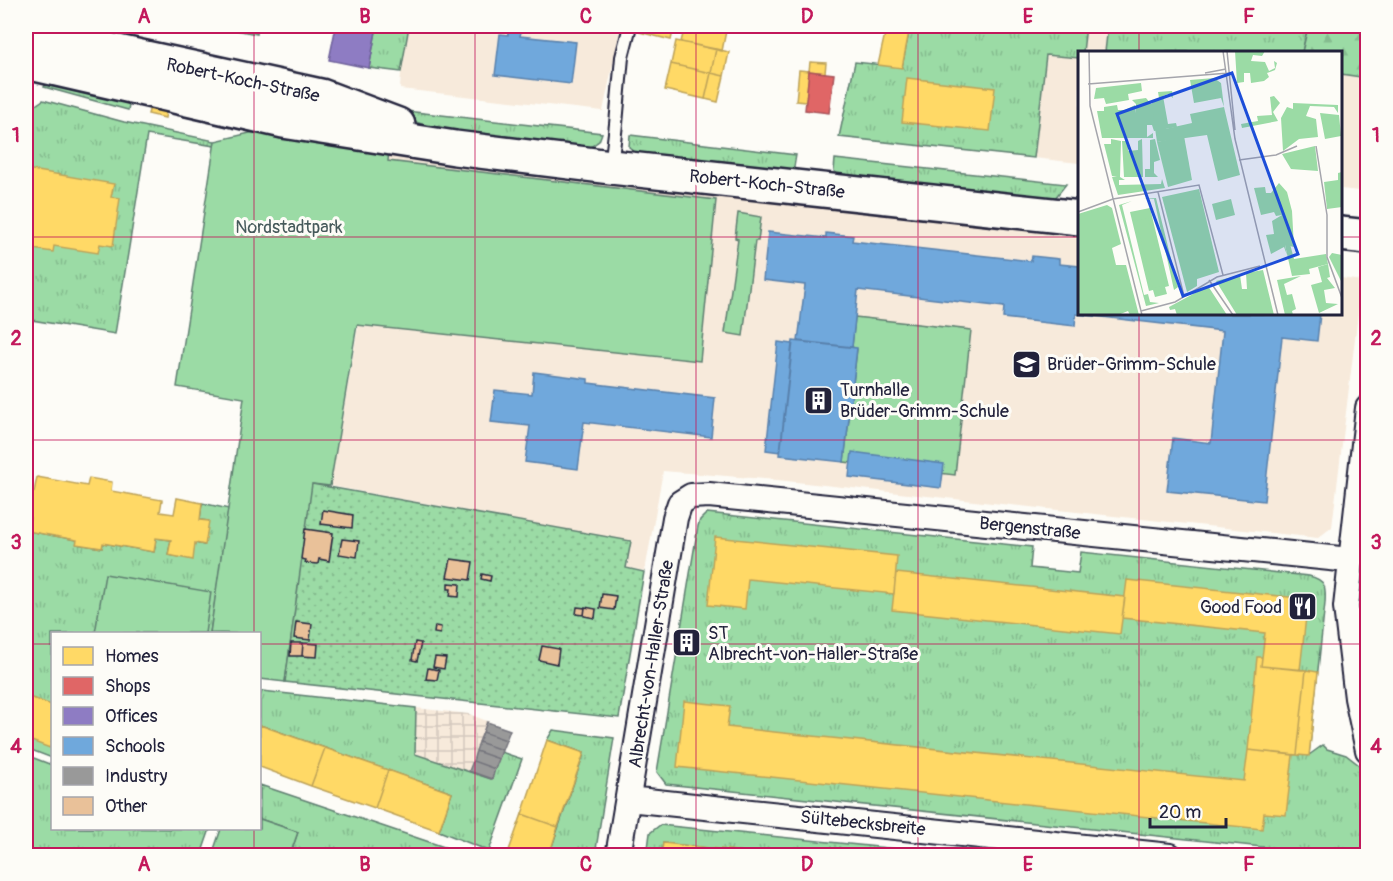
<svg xmlns="http://www.w3.org/2000/svg" width="1393" height="881" viewBox="0 0 1393 881" font-family="Pangolin,sans-serif">
  <style>
    .built { fill: #f7eadb }
    .industrial { fill: url(#industrial-grid) }
    .grass { fill: url(#grass-tufts); stroke: #5e7e70; stroke-width: 1.5 }
    .forest { fill: url(#forest-firs); stroke: #5e7e70; stroke-width: 1.5 }
    .park { fill: #9bdba5; stroke: #5e7e70; stroke-width: 1.5 }
    .garden { fill: url(#garden-dots); stroke: #5e7e70; stroke-width: 1.5 }
    .homes { fill: #ffd966; stroke: #bda259; stroke-width: 1.5 }
    .shops { fill: #e06666; stroke: #a75259; stroke-width: 1.5 }
    .offices { fill: #8e7cc3; stroke: #6e619a; stroke-width: 1.5 }
    .schools { fill: #6fa8dc; stroke: #5880ac; stroke-width: 1.5 }
    .industry { fill: #999; stroke: #75757d; stroke-width: 1.5 }
    .building { fill: #e9c199; stroke: #22223b; stroke-width: 1.5 }
    .lines { fill: none; stroke-linecap: round; stroke-linejoin: round }
    .lane-casing { stroke: #22223b; stroke-width: 16 }
    .street-casing { stroke: #22223b; stroke-width: 28 }
    .secondary-casing { stroke: #22223b; stroke-width: 38 }
    .lane { stroke: #fdfcf7; stroke-width: 12 }
    .street { stroke: #fdfcf7; stroke-width: 24 }
    .secondary { stroke: #fdfcf7; stroke-width: 33 }
    .grid { fill: none; stroke: #c2185b; stroke-width: 1.5; stroke-opacity: 0.55 }
    .labels { text-anchor: middle; stroke-width: 6; stroke-linejoin: round; paint-order: stroke }
    .street-label { font-size: 18px; fill: #22223b; stroke: #fdfcf7 }
    .park-label { font-size: 18px; fill: #465a5b; stroke: #fdfcf7 }
    .poi-label { font-size: 18px; fill: #22223b; stroke: #fdfcf7; text-anchor: start }
    .inset-road { fill: none; stroke: #a5a5ac; stroke-width: 1.5 }
    .view { fill: #1d4ed8; fill-opacity: 0.15; stroke: #1d4ed8; stroke-width: 3 }
    .inset-edge { fill: none; stroke: #22223b; stroke-width: 3 }
    .neatline { fill: none; stroke: #c2185b; stroke-width: 2 }
    .grid-label { font-size: 20px; text-anchor: middle; font-weight: bold; fill: #c2185b }
  </style>
  <defs>
    <pattern id="industrial-grid" width="8" height="8" patternUnits="userSpaceOnUse" patternTransform="scale(1.5)"><rect width="8" height="8" fill="#f7eadb"/><path d="M0 4h8M4 0v8" fill="none" stroke="#d3c8bd"/></pattern>
    <pattern id="grass-tufts" width="24" height="20" patternUnits="userSpaceOnUse" patternTransform="scale(1.5)"><rect width="24" height="20" fill="#9bdba5"/><path d="M3 7l-1-3M5 7V3M7 7l1-3M15 17l-1-3M17 17v-4M19 17l1-3" fill="none" stroke="#85bc8f"/></pattern>
    <pattern id="forest-firs" width="22" height="20" patternUnits="userSpaceOnUse" patternTransform="scale(1.5)"><rect width="22" height="20" fill="#9bdba5"/><path d="M5 1l3.5 6h-7zM16 11l3.5 6h-7z" fill="#85bc8f"/></pattern>
    <pattern id="garden-dots" width="8" height="8" patternUnits="userSpaceOnUse" patternTransform="scale(1.5)"><rect width="8" height="8" fill="#9bdba5"/><path d="M2 2h.1M6 6h.1" fill="none" stroke="#85bc8f" stroke-width="1.8" stroke-linecap="round"/></pattern>
  </defs>
  <rect width="100%" height="100%" fill="#fdfcf7"/>
  <filter id="ink" filterUnits="userSpaceOnUse"><feTurbulence type="fractalNoise" baseFrequency=".0167" numOctaves="2"/><feDisplacementMap in="SourceGraphic" scale="12" xChannelSelector="R" yChannelSelector="G"/><feConvolveMatrix kernelMatrix="1 2 1 2 8 2 1 2 1" color-interpolation-filters="sRGB"/></filter>
  <g filter="url(#ink)">
    <!-- built -->
    <path class="built" d="M409,26H621L603,111L400,89L401,72Z
      M1050,26H1367V192L1341,189L1340,52H1080L1079,163L1034,158Z
      M389,151L1079,233L1080,314H1340L1341,278L1362,281L1332,527L1318,538L777,480L663,471L645,571L627,568L630,541L330,486Z"/>
    <!-- industrial -->
    <path class="industrial" d="M416,708L469,714L510,730L492,779L414,754Z"/>
    <!-- grass -->
    <path class="grass" d="M377,26H409L401,72L369,68Z
      M887,26H1086L1083,52H1080L1079,58L1046,55L1034,158L839,137L855,62L902,67L909,32L886,29Z
      M1108,26H1315L1307,31L1302,52H1105Z
      M47,81L130,100L128,110L44,87Z
      M341,94L397,110L602,133L599,141L586,150L452,133L424,125Z
      M43,100L124,122L215,141V146L147,135L115,334L26,319V112Z
      M630,135L796,155L793,173L638,155L629,147Z
      M835,159L1066,184L1052,202L844,179L834,171Z
      M202,503L229,509L210,633L52,634V758L26,748V516L30,517L27,531L77,540V544L102,548L103,543L154,552L156,538L171,540L168,555L192,559L195,543L204,545L208,521L200,520Z
      M707,513L1032,547L1030,568L1078,573L1081,552L1309,576C1326,580 1326,587 1325,603L1309,755L1323,745L1327,749L1346,755L1359,765L1367,803V855H1339L666,784L657,772L698,526L700,520Z
      M262,691L416,708L415,754L491,779L501,752L522,759L489,851L439,831L452,793L260,725V697Z
      M553,730L614,738L595,855H549L584,753L547,740Z
      M26,755L52,765V828L210,829L201,855H26Z
      M260,785L468,855H290L298,832L260,819Z
      M660,825L957,855L780,856L663,843L661,855L647,856L650,833Z"/>
    <!-- forest -->
    <path class="forest" d="M215,26H246L258,28L257,34Z
      M1315,26H1367V78L1341,74L1340,52H1302L1307,31Z"/>
    <!-- park -->
    <path class="park" d="M254,132L389,151L388,161L716,200L700,361L357,325L330,486L313,484L285,682L260,679V634L210,633L244,398L177,387L215,141Z
      M738,213L761,217L758,241H755L743,336L725,333L738,239L735,238Z
      M855,317L971,330L955,475L844,462L857,349L852,347Z
      M105,574L211,592L205,633H95Z
      M260,819L298,832L290,855H212L221,829L260,828Z"/>
    <!-- garden -->
    <path class="garden" d="M312,484L631,541L626,568L644,572L619,718L285,682Z"/>
    <!-- homes -->
    <path class="homes" d="M641,26H669L674,27L671,40L639,32Z
      M685,26H727L722,51L681,42Z
      M886,29L909,32L902,68L878,65Z
      M676,41L716,49L711,73L671,64Z
      M716,49L729,52L724,76L711,73Z
      M810,62L826,63L825,73L809,71Z
      M671,64L711,73L705,99L665,90Z
      M799,70L809,71L806,102L796,101Z
      M711,73L724,76L718,102L705,99Z
      M907,78L995,88L990,131L902,122Z
      M150,107L166,111L165,118L148,114Z
      M26,169L114,184L111,197L120,198L113,246L100,244L98,253L54,246L53,252L26,248Z
      M37,477L87,486L89,478L112,482L111,491L162,500L160,512L174,514L177,498L202,503L200,520L209,521L205,545L195,543L193,560L168,555L171,540L156,538L154,552L103,543L102,548L76,544L77,540L27,531L30,517L26,516V491L34,492Z
      M715,537L897,556L894,594L748,579L745,609L708,605Z
      M896,573L1125,597L1120,634L892,610Z
      M1127,580L1308,599L1300,670L1261,666L1265,633L1122,618Z
      M683,638L693,639L691,649L681,647Z
      M1257,657H1262L1261,666L1306,670L1297,755L1248,750Z
      M1306,670L1318,672L1309,756L1297,755Z
      M26,696L52,705V740L50,748L26,739Z
      M684,701L730,706L727,727L1244,781L1248,750L1293,755L1286,815L1264,813L1262,829L677,767Z
      M260,725L325,748L311,786L260,767Z
      M547,740L584,753L558,827L522,814Z
      M325,748L388,770L375,808L311,786Z
      M388,770L452,793L439,831L375,808Z
      M522,814L558,827L549,856H507Z
      M663,843L720,849L780,856H661Z"/>
    <!-- shops -->
    <path class="shops" d="M809,71L834,74L829,113L805,110Z
      M1368,105V146H1362Z"/>
    <!-- offices -->
    <path class="offices" d="M336,26H377L369,68L329,60Z"/>
    <!-- schools -->
    <path class="schools" d="M509,26H522L520,36L576,42L571,84L495,75L500,34L508,35Z
      M768,232L826,238V233L853,236L852,241L1031,261L1032,256L1059,259V264L1080,266V314H1320L1317,341L1282,337L1264,501L1167,491L1173,438L1211,443L1223,331L1076,314L1075,326L1003,318L1004,307L858,290L852,347L798,341L805,285L763,280Z
      M793,341L857,348L844,462L780,455Z
      M778,342L792,344L780,452L766,450Z
      M534,372L588,379V383L715,398L711,437L584,422L578,469L525,462L530,426L491,422L495,390L532,394Z
      M852,452L944,464L941,488L849,477Z"/>
    <!-- industry -->
    <path class="industry" d="M487,722L510,730L506,740L483,732Z
      M483,732L506,740L502,750L479,742Z
      M479,742L502,750L499,759L476,751Z
      M476,751L499,759L495,769L473,761Z
      M473,761L495,769L492,779L469,771Z"/>
    <!-- building -->
    <path class="building" d="M323,510L353,515L352,528L321,524Z
      M305,529L333,533L329,561L319,559L318,564L305,563L306,560L301,559Z
      M342,539L359,541L357,557L339,554Z
      M451,559L473,562L470,580L447,577Z
      M482,574L491,576L490,581L481,579Z
      M448,583L460,584L459,597L450,596L451,589H448Z
      M602,594L616,596L614,610L600,608Z
      M577,607L585,608L584,615L576,614Z
      M585,607L596,609L595,618L584,616Z
      M296,622L312,624L310,640L294,638Z
      M435,626L441,627L440,634L434,633Z
      M415,642L421,643L417,661L412,660Z
      M291,643H303L302,656H290Z
      M303,643L318,644L317,657L302,656Z
      M542,646L559,649L557,664L539,660Z
      M435,657L446,658L444,669L433,667Z
      M428,668L439,670L437,680L426,679Z"/>
    <g class="lines">
      <defs>
        <path id="lane" d="M611,167L616,124L622,57L630,26"/>
        <path id="street" d="M1368,408L1346,607L1357,698L1368,750
          M628,799L1170,856
          M618,856L675,518L680,503L691,496L709,495L1350,560"/>
        <path id="secondary" d="M26,32L321,96L398,125
          M26,62L283,121L455,148L611,167L1080,218
          M1340,234L1368,237"/>
      </defs>
      <!-- lane casing -->
      <use href="#lane" class="lane-casing"/>
      <!-- street casing -->
      <use href="#street" class="street-casing"/>
      <!-- secondary casing -->
      <use href="#secondary" class="secondary-casing"/>
      <!-- lane -->
      <use href="#lane" class="lane"/>
      <!-- street -->
      <use href="#street" class="street"/>
      <!-- secondary -->
      <use href="#secondary" class="secondary"/>
    </g>
  </g>
  <!-- grid -->
  <path class="grid" d="M254,26V634M475,26V856M696,26V856M918,26V856M1139,26V52M26,237H1080M1340,237H1368M1139,314V856M26,440H1368M26,644H52M260,644H1368M254,828V856"/>
  <!-- icons -->
  <defs>
    <symbol id="school-square" viewBox="-11 -11 22 22"><rect x="-9" y="-9" width="18" height="18" rx="4" fill="#22223b" stroke="#fdfcf7"/><path d="M0-5L7-2L0 1L-7-2ZM-4 1L0 2.5L4 1V4Q0 6-4 4Z" fill="#fff"/></symbol>
    <symbol id="building-square" viewBox="-11 -11 22 22"><rect x="-9" y="-9" width="18" height="18" rx="4" fill="#22223b" stroke="#fdfcf7"/><path d="M-4-6H4V6H1V3H-1V6H-4ZM-2.5-4.3h1.7v1.8h-1.7ZM.8-4.3h1.7v1.8H.8ZM-2.5-1h1.7V.8h-1.7ZM.8-1h1.7V.8H.8Z" fill="#fff"/></symbol>
    <symbol id="restaurant-square" viewBox="-11 -11 22 22"><rect x="-9" y="-9" width="18" height="18" rx="4" fill="#22223b" stroke="#fdfcf7"/><path d="M-5-6h1v4h1v-4h1v4h1v-4h1v5L-1.5 .5V6h-2V.5L-5-1ZM5-6V6H3V1.5H1.5Q1.5-4 5-6Z" fill="#fff"/></symbol>
  </defs>
  <g fill-rule="evenodd">
    <use href="#school-square" x="1010" y="348" width="33" height="33"/>
    <use href="#building-square" x="802" y="384" width="33" height="33"/>
    <use href="#restaurant-square" x="1286" y="590" width="33" height="33"/>
    <use href="#building-square" x="670" y="626" width="33" height="33"/>
  </g>
  <g class="labels">
    <!-- street labels -->
    <g class="street-label">
      <text transform="translate(243 80) rotate(12)" y="6">Robert-Koch-Straße</text>
      <text transform="translate(767 184) rotate(6)" y="6">Robert-Koch-Straße</text>
      <text transform="translate(1030 528) rotate(6)" y="6">Bergenstraße</text>
      <text transform="translate(651 664) rotate(-81)" y="6">Albrecht-von-Haller-Straße</text>
      <text transform="translate(863 823) rotate(6)" y="6">Sültebecksbreite</text>
    </g>
    <!-- park labels -->
    <g class="park-label">
      <text x="289" y="233">Nordstadtpark</text>
    </g>
    <!-- poi labels -->
    <g class="poi-label">
      <text x="1047" y="370">Brüder-Grimm-Schule</text>
      <text x="840" y="396">Turnhalle<tspan x="840" dy="21">Brüder-Grimm-Schule</tspan></text>
      <text x="1282" y="613" text-anchor="end">Good Food</text>
      <text x="708" y="639">ST<tspan x="708" dy="21">Albrecht-von-Haller-Straße</tspan></text>
    </g>
  </g>
  <!-- overview -->
  <g transform="translate(1078 51)">
    <rect width="264" height="264" fill="#fdfcf7"/>
    <path d="M157,0H187L184,5L175,4L173,10L187,11L191,20L197,17L196,10L199,12L197,19L189,22L191,26L186,30L173,32L172,22H166V31L159,32ZM136,27L143,32L146,56L143,47L116,52L112,29ZM63,32L64,40L50,43L51,49L28,53L26,47L16,48L18,37ZM94,40L95,47L90,43L85,45L90,73L98,72L99,76L76,80L74,74H69V86L75,82V87H24L19,60H26V56L39,54L40,59H47L57,54L58,62V53L54,49L68,47L73,53L81,47L80,41ZM196,45L202,52L195,61L200,70L164,77L163,73L180,70L179,65L194,64L192,46ZM215,52L260,54V62L256,56L232,55L228,65L238,68L240,86L221,88L205,100L203,67L209,56L215,58ZM242,62L261,64L263,85L247,88ZM33,88L43,90L42,126L47,129H41V134L83,133L84,128L87,137L40,144L34,126L39,125H34L26,93H33ZM64,88L65,126H46L44,90H50V100L60,99V90ZM77,88L82,109L76,111V122L80,126H67V118H72V89ZM237,95L240,120L213,118L204,103ZM264,121V156L249,158L246,131L260,129V122ZM201,132L209,141L214,160L216,196L207,194L209,204L206,196L193,203L188,184L196,183L194,170L204,164L198,165L196,161L183,164L176,137L187,136L188,142H193ZM121,138L141,221L119,228V235L109,241L84,146ZM78,147L100,236L96,239L76,148H65ZM54,150L44,154L66,244L70,243L72,251L81,252L68,255L41,154ZM29,154L34,157L43,193L34,197L38,214H48L61,264H52L50,260L40,264H0V163ZM72,157L91,235L87,236L89,243L77,246L75,239L71,240L52,161ZM250,213L252,226L249,227L257,237L246,239L248,252L260,253L241,262L233,234L244,231L240,216ZM185,219L196,264H159L138,230L162,224L164,238H169L168,222ZM223,225L206,233L209,244L214,243L218,258L214,260L215,264H207L199,229ZM130,235L149,264H99L97,258L92,259L91,256Z" fill="#9bdba5"/>
    <path d="M212,193L216,208L248,203L250,213L231,218L232,223L214,225L207,194Z" fill="#9bdba5"/>
    <path d="M146,56L162,124L140,130L129,84L79,91L75,64L84,62L87,78L114,72L112,63ZM153,148L157,164L138,169L134,153ZM70,167L87,234L75,237L58,170ZM254,202L264,204V232L251,206Z" fill="#9bdba5"/>
    <path d="M106,85L114,129L90,136L79,91Z" fill="#9bdba5"/>
    <path class="inset-road" d="M11,0L12,55L64,264M145,0L157,88L200,264M149,0L157,79M127,22L148,18M10,33L151,22M238,95L249,164V206L264,247M161,109L198,104L219,95M80,141L106,245M0,161L35,148L121,134L145,224M131,229L155,264M63,260L97,251L139,226L182,215"/>
    <path class="view" d="M154,22L220,203L105,245L39,63Z"/>
    <rect width="264" height="264" class="inset-edge"/>
  </g>
  <!-- margin -->
  <rect width="1393" height="881" fill="none" stroke="#fdfcf7" stroke-width="66"/>
  <!-- legend -->
  <rect x="51" y="632" width="210" height="198" fill="#fdfcf7" stroke="#a5a5ac" stroke-width="1.5"/>
  <rect x="63" y="647" width="30" height="18" fill="#ffd966" stroke="#a5a5ac" stroke-width="1.5"/>
  <text x="105" y="662" font-size="18" fill="#22223b">Homes</text>
  <rect x="63" y="677" width="30" height="18" fill="#e06666" stroke="#a5a5ac" stroke-width="1.5"/>
  <text x="105" y="692" font-size="18" fill="#22223b">Shops</text>
  <rect x="63" y="707" width="30" height="18" fill="#8e7cc3" stroke="#a5a5ac" stroke-width="1.5"/>
  <text x="105" y="722" font-size="18" fill="#22223b">Offices</text>
  <rect x="63" y="737" width="30" height="18" fill="#6fa8dc" stroke="#a5a5ac" stroke-width="1.5"/>
  <text x="105" y="752" font-size="18" fill="#22223b">Schools</text>
  <rect x="63" y="767" width="30" height="18" fill="#999999" stroke="#a5a5ac" stroke-width="1.5"/>
  <text x="105" y="782" font-size="18" fill="#22223b">Industry</text>
  <rect x="63" y="797" width="30" height="18" fill="#e9c199" stroke="#a5a5ac" stroke-width="1.5"/>
  <text x="105" y="812" font-size="18" fill="#22223b">Other</text>
  <!-- scale -->
  <path d="M1150 818v9h76v-9" fill="none" stroke="#22223b" stroke-width="3"/>
  <text x="1159" y="818" font-size="18" fill="#22223b" stroke="#fdfcf7" stroke-width="4.5" paint-order="stroke">20 m</text>
  <rect x="33" y="33" width="1327" height="815" class="neatline"/>
  <g class="grid-label">
    <text x="144" y="23">A</text>
    <text x="365" y="23">B</text>
    <text x="586" y="23">C</text>
    <text x="807" y="23">D</text>
    <text x="1028" y="23">E</text>
    <text x="1249" y="23">F</text>
    <text x="16" y="142">1</text>
    <text x="1376" y="142">1</text>
    <text x="16" y="345">2</text>
    <text x="1376" y="345">2</text>
    <text x="16" y="549">3</text>
    <text x="1376" y="549">3</text>
    <text x="16" y="753">4</text>
    <text x="1376" y="753">4</text>
    <text x="144" y="871">A</text>
    <text x="365" y="871">B</text>
    <text x="586" y="871">C</text>
    <text x="807" y="871">D</text>
    <text x="1028" y="871">E</text>
    <text x="1249" y="871">F</text>
  </g>
</svg>
